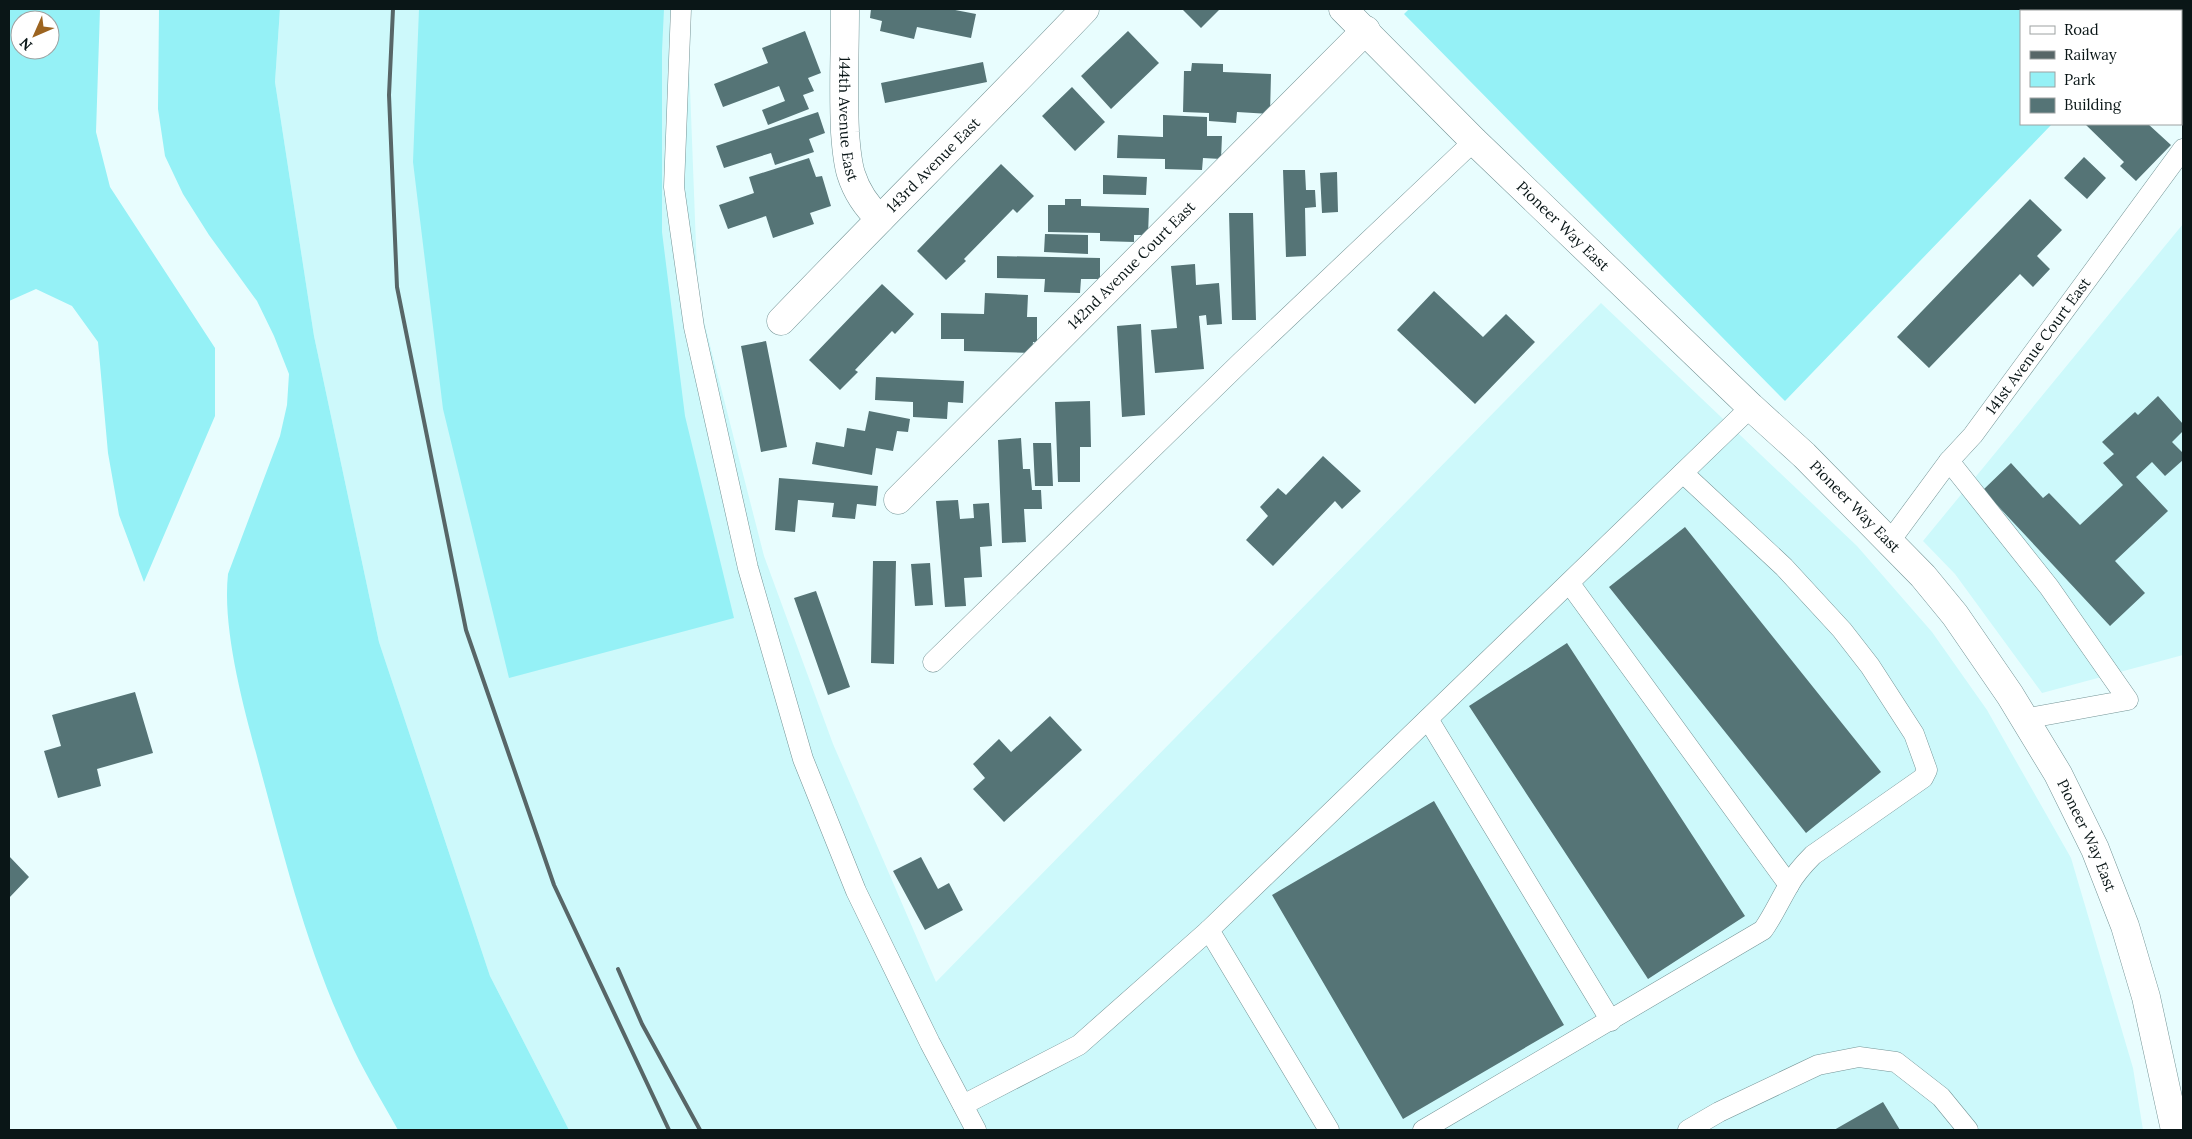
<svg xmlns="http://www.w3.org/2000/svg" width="2192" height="1139" viewBox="0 0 2192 1139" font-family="Lora,serif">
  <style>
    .built { fill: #cdf9fb }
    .green { fill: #95f1f6; fill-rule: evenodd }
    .building { fill: #557476 }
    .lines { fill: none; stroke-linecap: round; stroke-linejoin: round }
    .lane-casing { stroke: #749496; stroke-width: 21 }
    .street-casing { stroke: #749496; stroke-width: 29 }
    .secondary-casing { stroke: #749496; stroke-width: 29 }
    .lane { stroke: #fff; stroke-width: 20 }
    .street { stroke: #fff; stroke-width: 28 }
    .secondary { stroke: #fff; stroke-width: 28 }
    .rail { stroke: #576667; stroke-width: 4 }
    .labels { text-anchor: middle; stroke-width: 4; stroke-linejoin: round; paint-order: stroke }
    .street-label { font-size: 15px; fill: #0a1617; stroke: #fff }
  </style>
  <rect width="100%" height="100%" fill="#e8fdfe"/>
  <!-- built -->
  <path class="built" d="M280,9H687L698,298L764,556L833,744L936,982L1601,303L1857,546L1932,632L1987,710L2071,858L2133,1068L2143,1130H569L490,976L379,642L314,336L275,82Z
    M2183,224V655L2042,693L1955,574L1923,541Z"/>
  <!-- green -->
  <path class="green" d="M9,9H100L96,132L110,187L215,348V416L144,582L119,515L108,453L98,342L72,306L36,289L9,301ZM20,20H50V50H20Z
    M159,9H280L275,82L314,336L379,642L490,976L569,1130H398C381,1099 362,1069 348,1037C307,950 284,856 259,764C244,709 222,630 228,574L280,436L287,405L289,374L274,336L257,301L209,235L183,194L165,156L158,109Z
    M419,9H664L662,51V232L685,416L734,618L509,678L443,409L413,162Z
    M1409,9H2163L2161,11H2021V124H2052L1785,401L1404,14Z"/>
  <!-- building -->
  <path class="building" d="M871,9H950L976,14L971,38L917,27L914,39L880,31L882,21L870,18Z
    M1182,9H1220L1201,28Z
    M2183,23V55L2181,53V25Z
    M805,31L821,73L808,78L814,91L803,95L809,109L768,125L762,110L785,101L779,86L723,107L714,84L768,63L762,48Z
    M1128,31L1159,63L1111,109L1081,76Z
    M983,62L987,82L885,103L881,83Z
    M1192,63L1223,64V72L1271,74L1270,114L1237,112L1236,123L1209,121V113L1183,112L1184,71H1191Z
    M1072,87L1105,122L1075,151L1042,116Z
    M818,112L825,133L809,139L814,152L775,165L771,153L724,168L716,146Z
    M1163,115L1207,117V136H1222L1221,159L1203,158L1202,170L1165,169V159L1117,158L1118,135L1163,137Z
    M2085,124H2148L2171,145L2136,181L2120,166L2124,162Z
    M2084,157L2106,178L2087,199L2064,178Z
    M809,158L816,177L822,176L831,206L810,213L814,224L773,238L766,216L728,229L719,205L754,193L749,177Z
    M1001,164L1034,196L1017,213L1013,209L964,259L966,261L946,280L917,251Z
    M1283,170H1305L1306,190H1315L1316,207L1305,208L1306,256L1286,257Z
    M1337,172L1338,212L1322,213L1320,173Z
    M1103,175L1147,177L1146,195L1103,194Z
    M1065,199H1081V206L1149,208L1148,235H1134V242L1100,241V233L1048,232V205H1065Z
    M2030,199L2062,230L2037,256L2050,269L2033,287L2020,274L1929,368L1897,337Z
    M1229,213H1253L1256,320H1232Z
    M1045,234L1088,235V254L1044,252Z
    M997,256L1100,258V279H1081L1080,293L1044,292L1045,279L997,278Z
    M1195,264L1196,285L1219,283L1222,324L1207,325L1206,315L1199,316L1204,369L1155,373L1151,330L1177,328L1171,266Z
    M882,284L914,314L895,334L892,331L855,370L858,372L840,390L809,360Z
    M1434,291L1483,337L1506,314L1535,342L1475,404L1397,330Z
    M985,293L1028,295L1027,317H1037V342H1033L1032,353L964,351V339H941V313L984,314Z
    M1141,324L1145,415L1122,417L1117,326Z
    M766,341L787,447L761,452L741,346Z
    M876,377L964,381L963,403L948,402L947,419L913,417V402L875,400Z
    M2158,396L2183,424V431L2172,442L2183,453V460L2165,476L2152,462L2136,477L2168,511L2115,561L2145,593L2110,626L1983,490L2011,463L2043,498L2049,493L2080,525L2123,485L2103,463L2114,454L2102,442L2135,412L2138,415Z
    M1090,401L1091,447H1080V482H1058L1055,402Z
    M869,411L910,419L908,432L897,431L893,451L876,448L872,475L812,464L816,442L844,447L847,428L865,431Z
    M1021,438L1023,469H1030L1032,490H1041L1042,509H1024L1026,542L1002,543L998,440Z
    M1033,443H1051L1053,486H1035Z
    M1323,456L1361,491L1342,509L1335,501L1273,566L1246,540L1268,516L1260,507L1278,488L1286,495Z
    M779,478L878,486L876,506L857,504L855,519L832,517L834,503L798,500L795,532L775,530Z
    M958,500L960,519L974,518L973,504L989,503L992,546L980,547L982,577L964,578L966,606L945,607L936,501Z
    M1685,527L1881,772L1806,833L1609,587Z
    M873,561H896L894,664L871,663Z
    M930,563L933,605L915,606L911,564Z
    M816,591L850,687L828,695L794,598Z
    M1567,643L1745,916L1648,979L1469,706Z
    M135,692L153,753L97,769L101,786L58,798L44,751L61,746L52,715Z
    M1050,716L1082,750L1004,822L973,789L985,778L973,764L999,739L1011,752Z
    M1434,801L1564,1025L1403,1119L1272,895Z
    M9,856L29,877L9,898Z
    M921,857L938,889L949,883L963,910L925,930L893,871Z
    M1883,1102L1900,1130H1834Z"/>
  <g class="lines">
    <defs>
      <g id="lane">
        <path d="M681,9L674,187L694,327L748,568L803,759L856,891L930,1043L976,1130"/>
        <path d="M1949,461L2049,587L2128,700L2024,719"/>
        <path id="s1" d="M1890,541L1949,461L1973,435L2183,149"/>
        <path d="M1570,584L1789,885"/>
        <path d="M933,662L1241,362L1474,141"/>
        <path d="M1428,719L1611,1021"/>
        <path d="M963,1105L1079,1045L1209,930"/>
        <path d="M1329,1130L1209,930L1751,407"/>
        <path d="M1423,1130L1763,930C1773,916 1780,900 1789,885C1795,874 1804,864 1813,855L1923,778L1927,770L1914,734L1870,666L1842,630L1784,567L1683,473"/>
        <path d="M1688,1130L1719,1112L1818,1065L1859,1057L1896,1062L1941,1097L1968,1130"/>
      </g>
      <g id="street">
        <path id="s2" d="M845,9C845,50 843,91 845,132C846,146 847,161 851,174C857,193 866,206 880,219"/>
        <path id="s3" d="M781,321C882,216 985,114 1085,9"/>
        <path id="s4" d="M898,500L1366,30"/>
      </g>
      <g id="secondary">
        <path id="s5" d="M1343,9L1474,141L1751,407L1804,455L1923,576L1955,615L2010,695L2058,774L2095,849L2125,926L2146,997L2175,1130"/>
      </g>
    </defs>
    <!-- lane casing -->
    <use href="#lane" class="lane-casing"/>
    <!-- street casing -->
    <use href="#street" class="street-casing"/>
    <!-- secondary casing -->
    <use href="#secondary" class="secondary-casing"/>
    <!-- lane -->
    <use href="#lane" class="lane"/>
    <!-- street -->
    <use href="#street" class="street"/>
    <!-- secondary -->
    <use href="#secondary" class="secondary"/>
    <!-- rail -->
    <path class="rail" d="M393,9L389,95L397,287L466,630L554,885L669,1130
      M618,969L642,1024L700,1130"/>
  </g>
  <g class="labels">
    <!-- street labels -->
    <g class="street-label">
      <text dy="5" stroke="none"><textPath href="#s2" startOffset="110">144th Avenue East</textPath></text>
      <text dy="5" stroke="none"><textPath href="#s3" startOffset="218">143rd Avenue East</textPath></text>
      <text dy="5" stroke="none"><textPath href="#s5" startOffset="309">Pioneer Way East</textPath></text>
      <text dy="5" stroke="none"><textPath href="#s4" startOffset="331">142nd Avenue Court East</textPath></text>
      <text dy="5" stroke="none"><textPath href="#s1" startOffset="245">141st Avenue Court East</textPath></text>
      <text dy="5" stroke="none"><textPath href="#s5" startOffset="714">Pioneer Way East</textPath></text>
      <text dy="5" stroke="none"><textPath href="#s5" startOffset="1119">Pioneer Way East</textPath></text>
    </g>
  </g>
  <!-- border -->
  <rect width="2192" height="1139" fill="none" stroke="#0a1617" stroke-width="20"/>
  <!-- legend -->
  <rect x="2020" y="10" width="162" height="115" fill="#ffffff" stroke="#9da2a2"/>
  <rect x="2030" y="26" width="25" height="8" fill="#ffffff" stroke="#9da2a2"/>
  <text x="2064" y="35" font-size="15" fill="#0a1617">Road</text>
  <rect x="2030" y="51" width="25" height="8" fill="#576667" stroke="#9da2a2"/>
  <text x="2064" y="60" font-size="15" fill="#0a1617">Railway</text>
  <rect x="2030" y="72" width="25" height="15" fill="#95f1f6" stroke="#9da2a2"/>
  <text x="2064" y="85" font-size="15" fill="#0a1617">Park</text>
  <rect x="2030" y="98" width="25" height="15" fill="#557476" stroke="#9da2a2"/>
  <text x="2064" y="110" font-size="15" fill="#0a1617">Building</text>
  <!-- north arrow -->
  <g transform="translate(35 35) rotate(225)"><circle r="24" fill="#ffffff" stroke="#9da2a2"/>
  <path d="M0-4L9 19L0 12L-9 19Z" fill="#9c6420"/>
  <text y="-8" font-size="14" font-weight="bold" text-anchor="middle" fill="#0a1617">N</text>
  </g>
</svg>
